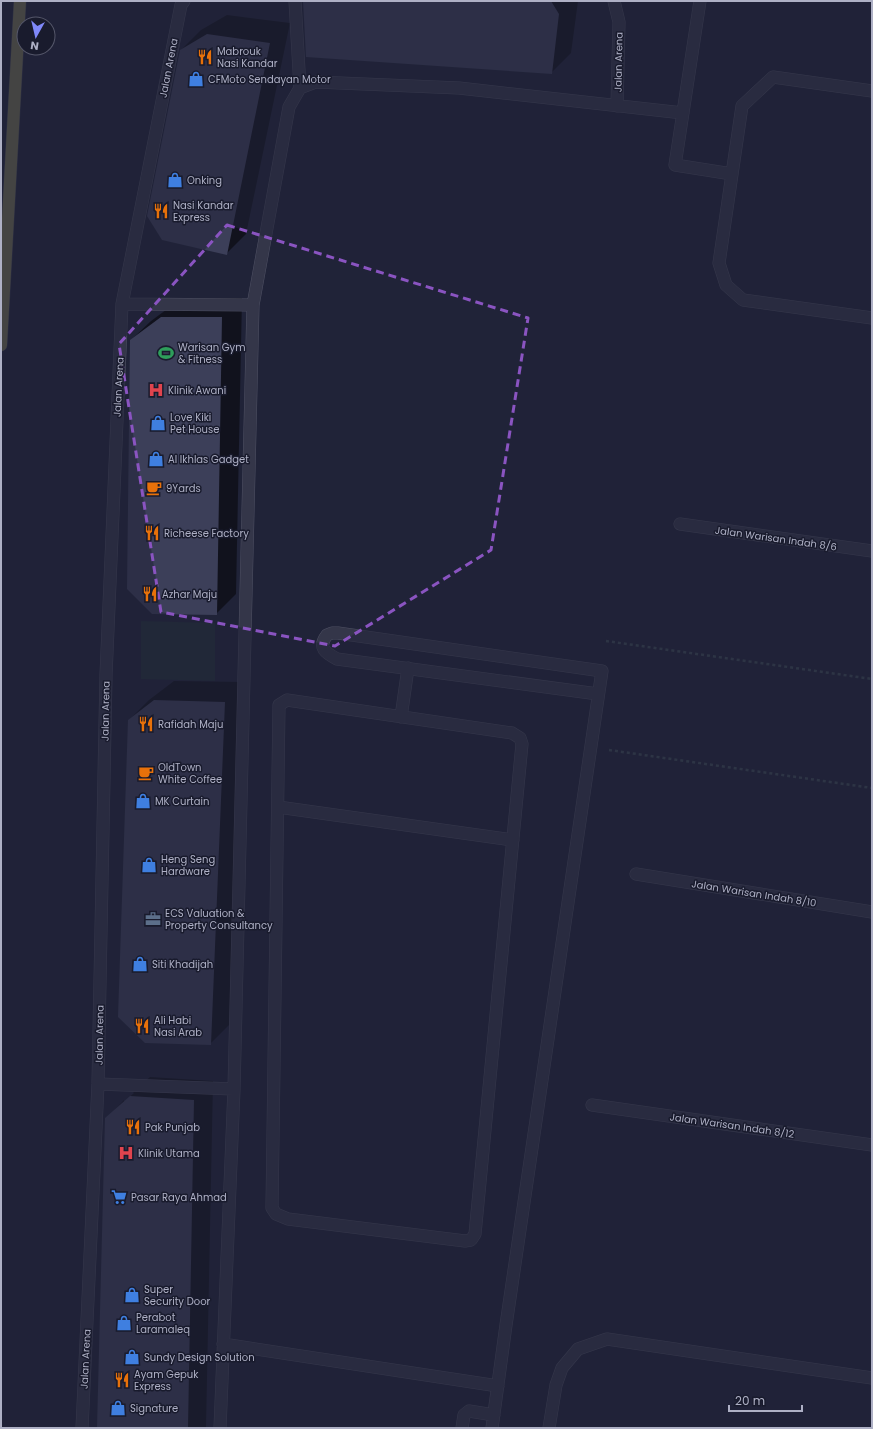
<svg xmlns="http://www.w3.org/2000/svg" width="873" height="1429" viewBox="0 0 873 1429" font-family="Poppins,sans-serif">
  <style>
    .green { fill: #222f39 }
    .shadow { fill: #0007 }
    .building { fill: #3c3f59 }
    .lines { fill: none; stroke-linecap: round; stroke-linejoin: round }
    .minor-casing { stroke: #4e5063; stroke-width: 13 }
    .highway-casing { stroke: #3b3d50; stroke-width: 13 }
    .path { stroke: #3d4b54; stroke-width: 2.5; stroke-dasharray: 3 3; stroke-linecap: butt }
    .minor { stroke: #343649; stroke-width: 12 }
    .highway { stroke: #6f6d50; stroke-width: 12 }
    .marked { fill: none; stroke: #8a54c1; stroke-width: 3; stroke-dasharray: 8 5; stroke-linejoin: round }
    .labels { text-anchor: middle; stroke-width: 3; stroke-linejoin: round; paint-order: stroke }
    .poi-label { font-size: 10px; fill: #aeb0c5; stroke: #191b2d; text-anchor: start }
    .street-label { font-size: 10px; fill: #aeb0c5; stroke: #191b2d }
  </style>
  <rect width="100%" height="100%" fill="#202338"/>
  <!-- green -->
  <path class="green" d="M141,621L215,623V681L141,679Z"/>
  <!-- shadow -->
  <path class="shadow" d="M303,1H578L571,53L551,73Z
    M227,15L290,23L246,234L226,254L181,50L201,30Z
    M182,298H242L236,594L216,614L131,340L151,321Z
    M174,681L244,682L230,1024L210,1044L129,720L149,700Z
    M150,1077L213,1081L206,1428H98L106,1119L124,1100V1102L134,1093L133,1092Z"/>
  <!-- building -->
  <path class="building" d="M303,1H551L559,14L552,74L306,57Z
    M207,34L270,43L227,255L162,240L147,216L180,50Z
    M161,317H222L217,615L152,614L127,589L130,340Z
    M154,700L225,702L211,1045L145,1043L118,1017L128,720Z
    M130,1096L194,1100L188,1428H97L105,1118Z"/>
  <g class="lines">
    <defs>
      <path id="minor" d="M295,1L300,88
        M614,1L619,22L617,106
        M700,1L675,165L732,174
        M872,91L773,77L742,106L719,263L726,285L743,300L872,318
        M122,304L253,305
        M680,524L872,551
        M287,700L512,733L520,738L522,744L475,1234L471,1240L465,1241L288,1219L276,1214L272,1208L279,705Z
        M401,717L408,668
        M278,807L513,840
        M636,874L872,912
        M98,1084L234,1089
        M592,1105L872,1145
        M223,1344L498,1386
        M82,1428L98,1084L106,675L122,304L181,5L184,1
        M220,1428L234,1089L253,305L289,107L300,88L316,82L459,88L683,113
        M462,1428L464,1415L469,1411L494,1415
        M492,1428L506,1325L602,671L338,633H332L327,635C317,648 326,653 337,659L598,694
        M549,1428L556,1385L562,1368L578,1349L607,1339L872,1378"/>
      <path id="highway" d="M1,345L20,1"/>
    </defs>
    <!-- minor casing -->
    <use href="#minor" class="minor-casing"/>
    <!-- highway casing -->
    <use href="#highway" class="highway-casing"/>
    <!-- path -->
    <path class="path" d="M606,641L872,679
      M609,750L872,788"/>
    <!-- minor -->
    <use href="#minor" class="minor"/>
    <!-- highway -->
    <use href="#highway" class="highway"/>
  </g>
  <!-- marked area -->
  <path d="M0 0H873V1429H0ZM227,225L528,318L491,550L335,646L161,612L119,344Z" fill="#202338" fill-opacity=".55" fill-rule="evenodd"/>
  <path class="marked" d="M227,225L528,318L491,550L335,646L161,612L119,344Z"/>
  <!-- icons -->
  <defs>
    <symbol id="restaurant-bare" viewBox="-9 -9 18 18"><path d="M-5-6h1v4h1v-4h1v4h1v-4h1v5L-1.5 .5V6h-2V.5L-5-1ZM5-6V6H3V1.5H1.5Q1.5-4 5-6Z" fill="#e8710a" stroke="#191b2d" stroke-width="2.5" paint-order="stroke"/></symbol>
    <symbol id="shop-bare" viewBox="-9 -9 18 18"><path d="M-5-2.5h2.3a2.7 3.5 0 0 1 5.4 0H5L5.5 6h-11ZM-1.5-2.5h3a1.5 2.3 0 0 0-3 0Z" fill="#3f7fe0" stroke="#191b2d" stroke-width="2.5" paint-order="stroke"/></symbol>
    <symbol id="stadium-bare" viewBox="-9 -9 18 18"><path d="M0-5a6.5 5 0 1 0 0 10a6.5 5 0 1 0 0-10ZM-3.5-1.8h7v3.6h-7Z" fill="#2e9e5b" stroke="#191b2d" stroke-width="2.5" paint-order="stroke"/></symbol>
    <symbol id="hospital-bare" viewBox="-9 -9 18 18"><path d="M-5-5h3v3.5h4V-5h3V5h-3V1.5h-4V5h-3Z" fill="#e0444e" stroke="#191b2d" stroke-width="2.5" paint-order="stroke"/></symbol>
    <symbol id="cafe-bare" viewBox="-9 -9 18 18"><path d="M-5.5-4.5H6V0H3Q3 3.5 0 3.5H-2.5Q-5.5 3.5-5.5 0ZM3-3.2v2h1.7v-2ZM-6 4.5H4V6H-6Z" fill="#e8710a" stroke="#191b2d" stroke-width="2.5" paint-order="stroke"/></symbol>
    <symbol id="office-bare" viewBox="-9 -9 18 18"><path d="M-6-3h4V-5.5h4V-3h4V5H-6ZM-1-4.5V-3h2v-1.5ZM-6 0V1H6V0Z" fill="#5c6f8a" stroke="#191b2d" stroke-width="2.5" paint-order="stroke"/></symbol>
    <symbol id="supermarket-bare" viewBox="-9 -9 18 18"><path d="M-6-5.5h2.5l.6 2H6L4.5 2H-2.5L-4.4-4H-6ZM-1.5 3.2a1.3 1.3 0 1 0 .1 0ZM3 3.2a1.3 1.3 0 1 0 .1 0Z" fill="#3f7fe0" stroke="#191b2d" stroke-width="2.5" paint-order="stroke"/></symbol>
  </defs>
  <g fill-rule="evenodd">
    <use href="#restaurant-bare" x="194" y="46" width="22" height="22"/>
    <use href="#shop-bare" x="185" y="68" width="22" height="22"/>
    <use href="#shop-bare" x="164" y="169" width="22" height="22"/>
    <use href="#restaurant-bare" x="150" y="200" width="22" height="22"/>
    <use href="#stadium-bare" x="155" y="342" width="22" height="22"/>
    <use href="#hospital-bare" x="145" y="379" width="22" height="22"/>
    <use href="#shop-bare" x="147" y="412" width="22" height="22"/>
    <use href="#shop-bare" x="145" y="448" width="22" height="22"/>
    <use href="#cafe-bare" x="143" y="477" width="22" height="22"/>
    <use href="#restaurant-bare" x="141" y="522" width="22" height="22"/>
    <use href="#restaurant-bare" x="139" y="583" width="22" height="22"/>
    <use href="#restaurant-bare" x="135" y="713" width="22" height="22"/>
    <use href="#cafe-bare" x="135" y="762" width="22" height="22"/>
    <use href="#shop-bare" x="132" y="790" width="22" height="22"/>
    <use href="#shop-bare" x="138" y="854" width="22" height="22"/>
    <use href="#office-bare" x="142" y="908" width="22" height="22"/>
    <use href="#shop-bare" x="129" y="953" width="22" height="22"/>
    <use href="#restaurant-bare" x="131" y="1015" width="22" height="22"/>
    <use href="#restaurant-bare" x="122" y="1116" width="22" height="22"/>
    <use href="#hospital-bare" x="115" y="1142" width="22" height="22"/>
    <use href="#supermarket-bare" x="108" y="1186" width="22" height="22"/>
    <use href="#shop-bare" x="121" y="1284" width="22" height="22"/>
    <use href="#shop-bare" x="113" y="1312" width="22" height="22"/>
    <use href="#shop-bare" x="121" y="1346" width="22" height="22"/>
    <use href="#restaurant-bare" x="111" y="1369" width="22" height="22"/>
    <use href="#shop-bare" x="107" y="1397" width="22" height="22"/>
  </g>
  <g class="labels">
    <!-- poi labels -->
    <g class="poi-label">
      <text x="217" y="55">Mabrouk<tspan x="217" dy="12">Nasi Kandar</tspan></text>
      <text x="208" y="83">CFMoto Sendayan Motor</text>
      <text x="187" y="184">Onking</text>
      <text x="173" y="209">Nasi Kandar<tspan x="173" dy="12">Express</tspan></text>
      <text x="178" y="351">Warisan Gym<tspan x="178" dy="12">&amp; Fitness</tspan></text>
      <text x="168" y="394">Klinik Awani</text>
      <text x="170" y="421">Love Kiki<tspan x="170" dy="12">Pet House</tspan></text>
      <text x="168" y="463">Al Ikhlas Gadget</text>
      <text x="166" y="492">9Yards</text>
      <text x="164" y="537">Richeese Factory</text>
      <text x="162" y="598">Azhar Maju</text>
      <text x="158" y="728">Rafidah Maju</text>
      <text x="158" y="771">OldTown<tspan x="158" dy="12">White Coffee</tspan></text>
      <text x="155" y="805">MK Curtain</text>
      <text x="161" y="863">Heng Seng<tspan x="161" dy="12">Hardware</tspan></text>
      <text x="165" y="917">ECS Valuation &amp;<tspan x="165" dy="12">Property Consultancy</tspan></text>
      <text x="152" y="968">Siti Khadijah</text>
      <text x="154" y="1024">Ali Habi<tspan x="154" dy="12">Nasi Arab</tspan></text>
      <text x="145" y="1131">Pak Punjab</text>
      <text x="138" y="1157">Klinik Utama</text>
      <text x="131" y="1201">Pasar Raya Ahmad</text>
      <text x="144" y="1293">Super<tspan x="144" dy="12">Security Door</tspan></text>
      <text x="136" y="1321">Perabot<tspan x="136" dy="12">Laramaleq</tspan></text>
      <text x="144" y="1361">Sundy Design Solution</text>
      <text x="134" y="1378">Ayam Gepuk<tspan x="134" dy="12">Express</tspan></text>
      <text x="130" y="1412">Signature</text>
    </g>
    <!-- street labels -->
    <g class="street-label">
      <text transform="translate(618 62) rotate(-89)" y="4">Jalan Arena</text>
      <text transform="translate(168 68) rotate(-79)" y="4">Jalan Arena</text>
      <text transform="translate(118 387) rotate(-87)" y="4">Jalan Arena</text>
      <text transform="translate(776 538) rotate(8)" y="4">Jalan Warisan Indah 8/6</text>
      <text transform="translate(105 711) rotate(-89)" y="4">Jalan Arena</text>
      <text transform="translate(754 893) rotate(9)" y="4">Jalan Warisan Indah 8/10</text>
      <text transform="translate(99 1035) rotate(-89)" y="4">Jalan Arena</text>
      <text transform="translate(732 1125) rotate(8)" y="4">Jalan Warisan Indah 8/12</text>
      <text transform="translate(85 1359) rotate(-87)" y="4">Jalan Arena</text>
    </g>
  </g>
  <!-- border -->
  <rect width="873" height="1429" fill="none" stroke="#aeb0c5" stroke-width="4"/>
  <!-- north arrow -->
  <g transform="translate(36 36) rotate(188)"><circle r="19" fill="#191b2d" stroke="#55576a"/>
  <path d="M0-3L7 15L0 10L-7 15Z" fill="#7f88fa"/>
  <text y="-6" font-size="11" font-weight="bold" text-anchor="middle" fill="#aeb0c5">N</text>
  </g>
  <!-- scale -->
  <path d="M729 1405v6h73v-6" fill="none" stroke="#aeb0c5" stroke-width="2"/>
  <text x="735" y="1405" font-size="12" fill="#aeb0c5" stroke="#191b2d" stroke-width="3" paint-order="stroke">20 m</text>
</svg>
